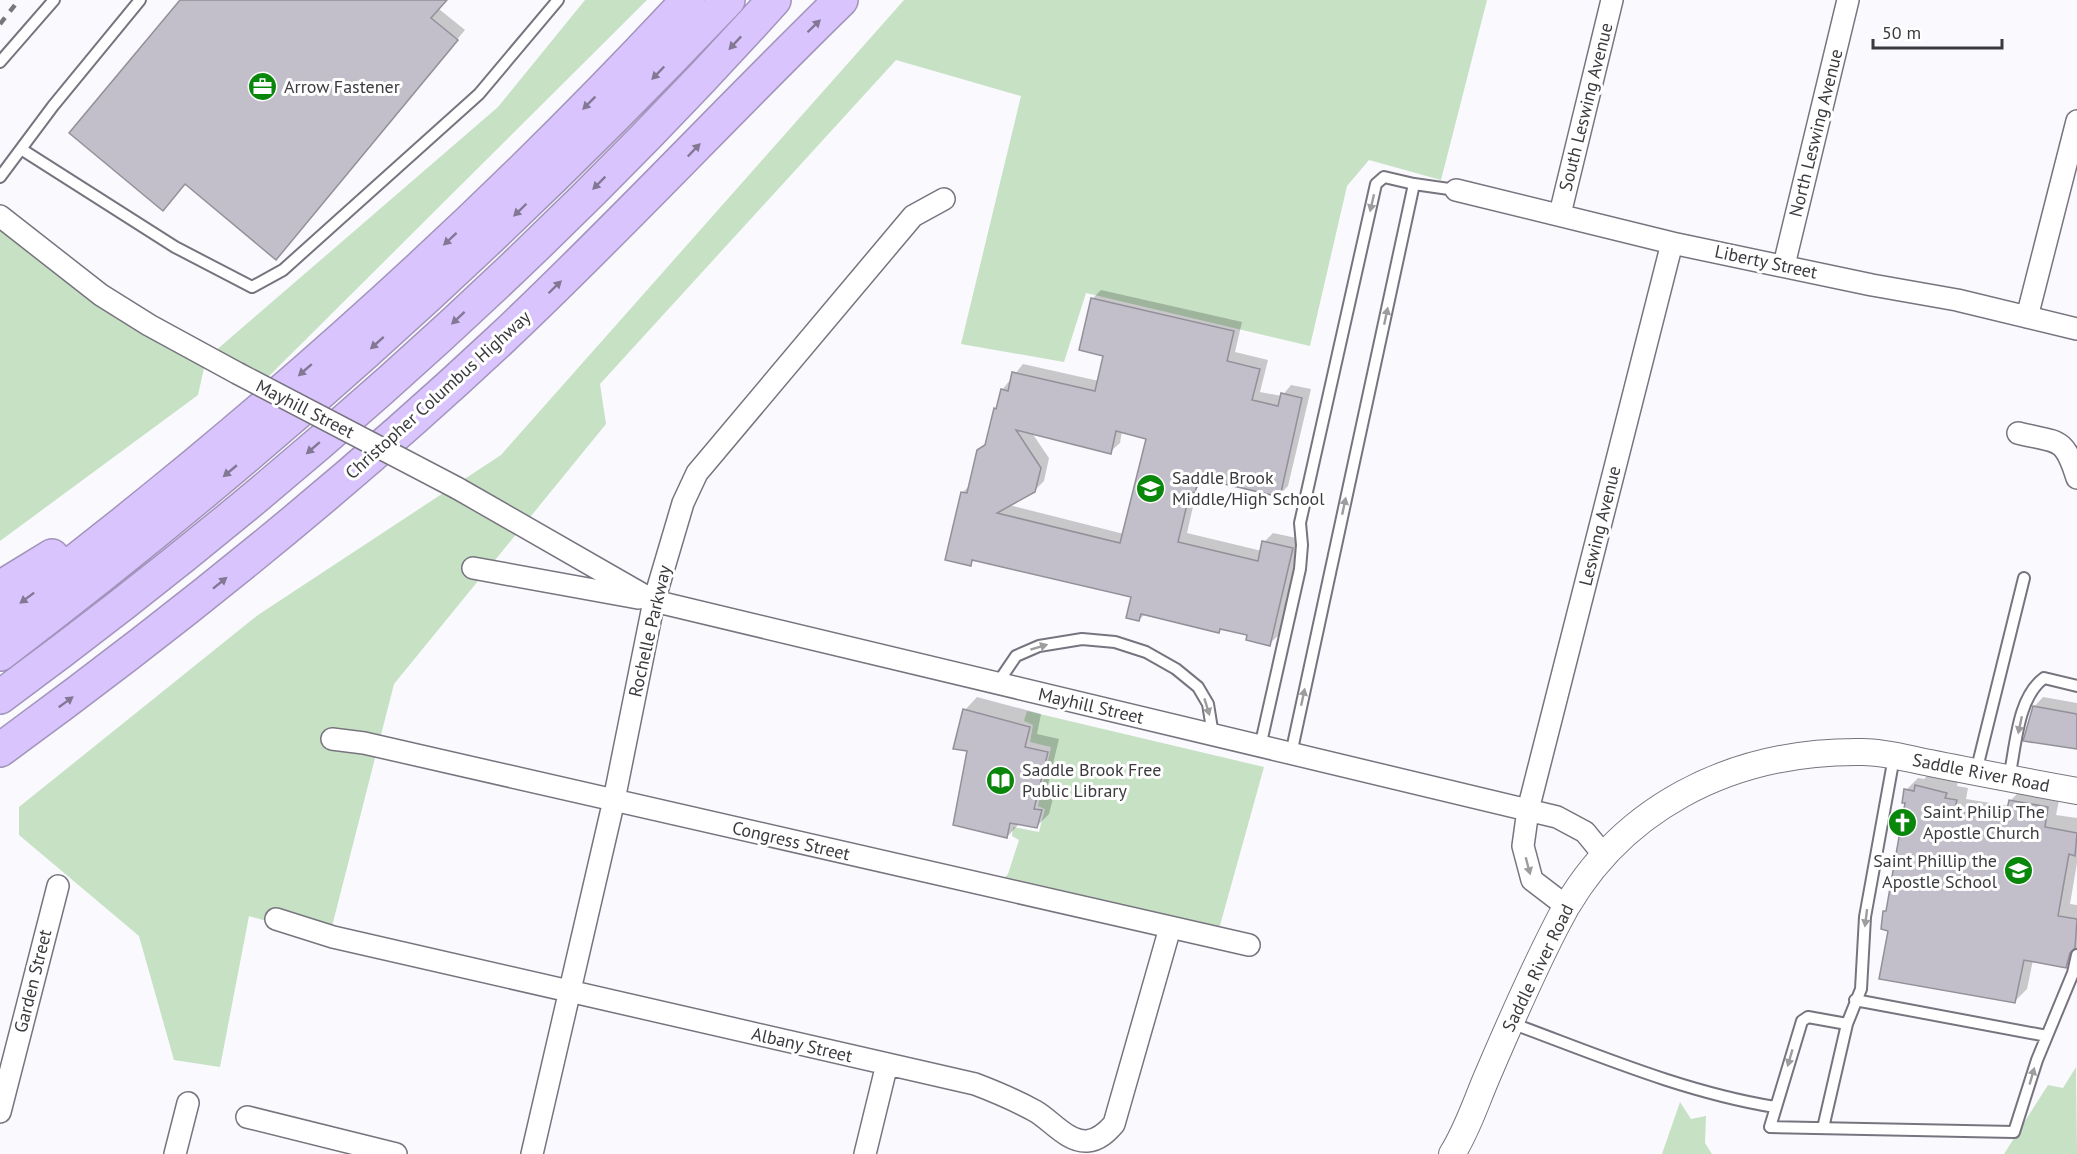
<svg xmlns="http://www.w3.org/2000/svg" width="2077" height="1154" viewBox="0 0 2077 1154" font-family="'PT Sans',sans-serif">
  <style>
    .green { fill: #c6e1c4 }
    .shadow { fill: #0003; fill-rule: evenodd }
    .building { fill: #c2bfca; stroke: #93909a; stroke-width: 1.5; fill-rule: evenodd }
    .lines { fill: none; stroke-linecap: round; stroke-linejoin: round }
    .service-casing { stroke: #78747f; stroke-width: 14 }
    .minor-casing { stroke: #78747f; stroke-width: 24 }
    .tertiary-casing { stroke: #78747f; stroke-width: 28 }
    .motorway-casing { stroke: #a294bb; stroke-width: 36 }
    .service { stroke: #fff; stroke-width: 10 }
    .minor { stroke: #fff; stroke-width: 21 }
    .tertiary { stroke: #fff; stroke-width: 26 }
    .motorway { stroke: #d9c4fe; stroke-width: 33 }
    .rail { stroke: #78777b; stroke-width: 4.5; stroke-dasharray: 8 8; stroke-linecap: butt }
    .minor-bridge-casing { stroke: #78747f; stroke-width: 24; stroke-linecap: butt }
    .minor-bridge { stroke: #fff; stroke-width: 21 }
    .oneway { fill: #827894 }
    .oneway2 { fill: #9d9c9e }
    .labels { text-anchor: middle; stroke-width: 6; stroke-linejoin: round; paint-order: stroke }
    .poi-label { font-size: 18px; fill: #3b3a3e; stroke: #fff; text-anchor: start }
    .street-label { font-size: 18px; fill: #3b3a3e; stroke: #fff }
  </style>
  <rect width="100%" height="100%" fill="#faf9fd"/>
  <!-- green -->
  <path class="green" d="M585,0H647L259,386L206,359L198,395L0,541V217L206,359L498,107Z
    M904,0H1487L1441,180L1369,160L1347,186L1310,346L1086,293L1064,362L961,344L1021,96L896,60L600,384L606,424L394,684L329,938L249,916L220,1067L174,1060L139,936L19,835V807L258,615L501,455Z
    M1027,711L1264,767L1219,929L1003,879L1008,874L1019,840L1012,836L1013,827L1039,832L1045,809L1038,806L1051,747L1030,742L1033,725L1024,721Z
    M2076,1067L2077,1154H2004L2048,1085L2063,1088Z
    M1680,1102L1691,1119L1706,1116L1705,1143L1712,1154H1662Z"/>
  <!-- shadow -->
  <path class="shadow" d="M182,0H446L439,9L465,30L285,248Z
    M1101,290L1242,322L1235,352L1268,360L1260,392L1282,396L1291,385L1311,389L1288,486L1279,495L1205,478L1197,489L1187,533L1262,551L1264,542L1273,533L1301,539L1279,635L1269,644L1249,634L1222,628L1219,631L1145,614L1139,620L1133,595L975,559L970,564L963,492L970,485L978,451L987,442L1002,390L1023,364L1099,381L1105,355L1092,299ZM1122,431L1148,437L1124,534L1009,505L1034,491L1044,481L1049,458L1032,433L1110,452L1120,443Z
    M977,697L1041,714L1037,734L1059,739L1045,797L1053,798L1049,814L1037,826L1019,824L1007,837L969,750L965,710Z
    M2043,697L2077,703V748L2034,707Z
    M1929,774L1958,781L1957,786L1968,788L1966,799L2009,806L2010,801L2022,789L2060,795L2056,815L2077,818V863L2070,904L2077,905V955L2066,966L2033,960L2027,989L2014,1002L1890,930L1884,912L1888,908L1907,802L1906,790L1918,778L1924,779Z"/>
  <!-- building -->
  <path class="building" d="M180,0H447L431,18L458,40L276,260L185,184L163,211L69,133Z
    M1091,298L1234,331L1227,361L1260,369L1252,400L1278,406L1281,393L1302,398L1280,497L1199,478L1195,493L1190,492L1178,542L1258,561L1262,541L1293,548L1270,646L1246,640L1247,635L1220,629L1219,633L1141,614L1139,621L1126,618L1131,597L972,560L971,566L945,560L961,492L967,493L977,450L985,445L994,408L996,409L1001,389L1008,391L1012,372L1095,391L1103,356L1079,350ZM1016,430L1111,454L1116,431L1146,439L1120,543L997,513L1035,492L1041,468Z
    M2033,706L2077,714V749L2023,741Z
    M963,709L1030,727L1025,747L1048,752L1034,809L1042,810L1037,828L1010,823L1007,838L953,825L967,751L953,749Z
    M1915,785L1947,793L1945,798L1957,800L1954,811L2005,819L2009,800L2048,807L2045,827L2077,833L2075,856L2069,854L2058,916L2077,919L2075,948L2070,953L2066,968L2024,960L2015,1003L1879,979L1888,931L1881,929L1883,911H1886L1905,803H1902L1904,789L1914,791Z"/>
  <g class="lines">
    <defs>
      <path id="service" d="M0,62L54,0
        M21,149L175,247L252,287L283,270L479,94L558,0
        M0,177L53,106L140,0
        M1414,184L1456,190
        M997,684L1016,656L1039,646L1082,639L1115,642L1146,652L1176,669L1198,687L1208,704L1213,735
        M1260,747L1300,569L1302,545L1300,523L1376,184L1384,177L1414,184L1291,754
        M1894,757L1865,917L1861,989L1847,1024L1808,1017L1802,1021L1770,1127L2014,1132L2037,1060L2073,973L2077,955
        M1976,772L2024,578
        M2009,778C2016,746 2017,698 2044,678L2077,686
        M1855,1000L2047,1036
        M1511,1023C1598,1055 1683,1092 1775,1107
        M1823,1128L1847,1024"/>
      <path id="minor" d="M1456,190L1672,243L1872,285L1957,300L2077,329
        M1560,214L1612,0
        M0,216L101,295L149,325L237,373
        M1784,265L1848,0
        M2027,317L2077,121
        M2018,433C2059,443 2064,436 2077,478
        M457,488L654,601L1557,817L1585,832L1603,854
        M473,568L638,598
        M332,739L364,743L1249,945
        M1566,906L1532,880L1523,846L1528,810L1672,243
        M276,919L333,937L975,1084C996,1092 1015,1100 1035,1111C1051,1120 1067,1142 1087,1141C1099,1140 1107,1132 1114,1124L1170,928
        M0,1112L58,886
        M247,1117L396,1154
        M175,1154L188,1103
        M532,1154L614,800L654,601L683,503L697,473L913,216L944,199
        M865,1154L887,1064"/>
      <path id="tertiary" d="M1452,1154C1468,1129 1477,1099 1489,1072C1510,1023 1531,975 1555,928C1614,808 1732,750 1863,752C1885,752 1909,759 1930,763C1979,773 2028,782 2077,791"/>
      <path id="motorway" d="M0,588L52,556
        M0,619C246,433 478,226 688,0
        M0,654C260,457 503,237 728,0
        M0,697C280,491 541,258 774,0
        M0,750C174,623 342,488 500,340C617,230 726,112 841,0"/>
    </defs>
    <!-- service casing -->
    <use href="#service" class="service-casing"/>
    <!-- minor casing -->
    <use href="#minor" class="minor-casing"/>
    <!-- tertiary casing -->
    <use href="#tertiary" class="tertiary-casing"/>
    <!-- motorway casing -->
    <use href="#motorway" class="motorway-casing"/>
    <!-- service -->
    <use href="#service" class="service"/>
    <!-- minor -->
    <use href="#minor" class="minor"/>
    <!-- tertiary -->
    <use href="#tertiary" class="tertiary"/>
    <!-- motorway -->
    <use href="#motorway" class="motorway"/>
    <!-- rail -->
    <path class="rail" d="M0,24L19,0"/>
    <defs>
      <path id="minor-bridge" d="M237,373L457,488"/>
    </defs>
    <!-- minor-bridge casing -->
    <use href="#minor-bridge" class="minor-bridge-casing"/>
    <!-- minor-bridge -->
    <use href="#minor-bridge" class="minor-bridge"/>
  </g>
  <!-- one-way arrows -->
  <defs><path id="oneway-solid" d="M-6-.8H1V-3.2L6.5 0L1 3.2V.8H-6Z" transform="scale(1.5)"/></defs>
  <g class="oneway">
    <use href="#oneway-solid" transform="translate(814 26) rotate(-44)"/>
    <use href="#oneway-solid" transform="translate(735 43) rotate(133)"/>
    <use href="#oneway-solid" transform="translate(658 73) rotate(134)"/>
    <use href="#oneway-solid" transform="translate(589 103) rotate(135)"/>
    <use href="#oneway-solid" transform="translate(694 150) rotate(-46)"/>
    <use href="#oneway-solid" transform="translate(599 183) rotate(135)"/>
    <use href="#oneway-solid" transform="translate(520 210) rotate(136)"/>
    <use href="#oneway-solid" transform="translate(450 239) rotate(137)"/>
    <use href="#oneway-solid" transform="translate(555 287) rotate(-44)"/>
    <use href="#oneway-solid" transform="translate(458 318) rotate(137)"/>
    <use href="#oneway-solid" transform="translate(377 343) rotate(138)"/>
    <use href="#oneway-solid" transform="translate(305 370) rotate(139)"/>
    <use href="#oneway-solid" transform="translate(313 448) rotate(139)"/>
    <use href="#oneway-solid" transform="translate(230 471) rotate(140)"/>
    <use href="#oneway-solid" transform="translate(220 583) rotate(-39)"/>
    <use href="#oneway-solid" transform="translate(27 598) rotate(143)"/>
    <use href="#oneway-solid" transform="translate(66 702) rotate(-36)"/>
  </g>
  <g class="oneway2">
    <use href="#oneway-solid" transform="translate(1372 203) rotate(103)"/>
    <use href="#oneway-solid" transform="translate(1386 316) rotate(-78)"/>
    <use href="#oneway-solid" transform="translate(1344 506) rotate(-78)"/>
    <use href="#oneway-solid" transform="translate(1039 647) rotate(-17)"/>
    <use href="#oneway-solid" transform="translate(1303 697) rotate(-78)"/>
    <use href="#oneway-solid" transform="translate(1207 707) rotate(73)"/>
    <use href="#oneway-solid" transform="translate(2020 725) rotate(102)"/>
    <use href="#oneway-solid" transform="translate(1528 866) rotate(75)"/>
    <use href="#oneway-solid" transform="translate(1866 918) rotate(97)"/>
    <use href="#oneway-solid" transform="translate(1790 1058) rotate(106)"/>
    <use href="#oneway-solid" transform="translate(2032 1076) rotate(-74)"/>
  </g>
  <!-- icons -->
  <defs>
    <symbol id="office-disc" viewBox="-11 -11 22 22"><circle r="9.5" fill="#09870b" stroke="#fff"/><path d="M-6-3h4V-5.5h4V-3h4V5H-6ZM-1-4.5V-3h2v-1.5ZM-6 0V1H6V0Z" fill="#fff"/></symbol>
    <symbol id="school-disc" viewBox="-11 -11 22 22"><circle r="9.5" fill="#09870b" stroke="#fff"/><path d="M0-5L7-2L0 1L-7-2ZM-4 1L0 2.5L4 1V4Q0 6-4 4Z" fill="#fff"/></symbol>
    <symbol id="library-disc" viewBox="-11 -11 22 22"><circle r="9.5" fill="#09870b" stroke="#fff"/><path d="M-6-4Q-3-5.5-.7-3.5V5Q-3 3-6 4ZM6-4Q3-5.5 .7-3.5V5Q3 3 6 4Z" fill="#fff"/></symbol>
    <symbol id="church-disc" viewBox="-11 -11 22 22"><circle r="9.5" fill="#09870b" stroke="#fff"/><path d="M-1.2-6h2.4v3.5h3.3v2.4h-3.3V6h-2.4V-.1h-3.3v-2.4h3.3Z" fill="#fff"/></symbol>
  </defs>
  <g fill-rule="evenodd">
    <use href="#office-disc" x="246" y="70" width="33" height="33"/>
    <use href="#school-disc" x="1134" y="472" width="33" height="33"/>
    <use href="#library-disc" x="984" y="764" width="33" height="33"/>
    <use href="#church-disc" x="1886" y="806" width="33" height="33"/>
    <use href="#school-disc" x="2002" y="854" width="33" height="33"/>
  </g>
  <g class="labels">
    <!-- poi labels -->
    <g class="poi-label">
      <text x="284" y="93">Arrow Fastener</text>
      <text x="1172" y="484">Saddle Brook<tspan x="1172" dy="21">Middle/High School</tspan></text>
      <text x="1022" y="776">Saddle Brook Free<tspan x="1022" dy="21">Public Library</tspan></text>
      <text x="1923" y="818">Saint Philip The<tspan x="1923" dy="21">Apostle Church</tspan></text>
      <text x="1997" y="867" text-anchor="end">Saint Phillip the<tspan x="1997" dy="21">Apostle School</tspan></text>
    </g>
    <!-- street labels -->
    <g class="street-label">
      <text transform="translate(1586 107) rotate(-76)" y="6">South Leswing Avenue</text>
      <text transform="translate(1816 133) rotate(-76)" y="6">North Leswing Avenue</text>
      <text transform="translate(1766 262) rotate(12)" y="6">Liberty Street</text>
      <text transform="translate(438 395) rotate(-42)" y="6">Christopher Columbus Highway</text>
      <text transform="translate(305 409) rotate(27)" y="6">Mayhill Street</text>
      <text transform="translate(1600 526) rotate(-76)" y="6">Leswing Avenue</text>
      <text transform="translate(650 631) rotate(-77)" y="6">Rochelle Parkway</text>
      <text transform="translate(1091 706) rotate(13)" y="6">Mayhill Street</text>
      <text transform="translate(1981 773) rotate(11)" y="6">Saddle River Road</text>
      <text transform="translate(791 841) rotate(13)" y="6">Congress Street</text>
      <text transform="translate(1538 968) rotate(-64)" y="6">Saddle River Road</text>
      <text transform="translate(33 981) rotate(-76)" y="6">Garden Street</text>
      <text transform="translate(802 1045) rotate(13)" y="6">Albany Street</text>
    </g>
  </g>
  <!-- scale -->
  <path d="M1873 39v9h129v-9" fill="none" stroke="#3b3a3e" stroke-width="3"/>
  <text x="1882" y="39" font-size="18" fill="#3b3a3e" stroke="#ffffff" stroke-width="4.5" paint-order="stroke">50 m</text>
</svg>
